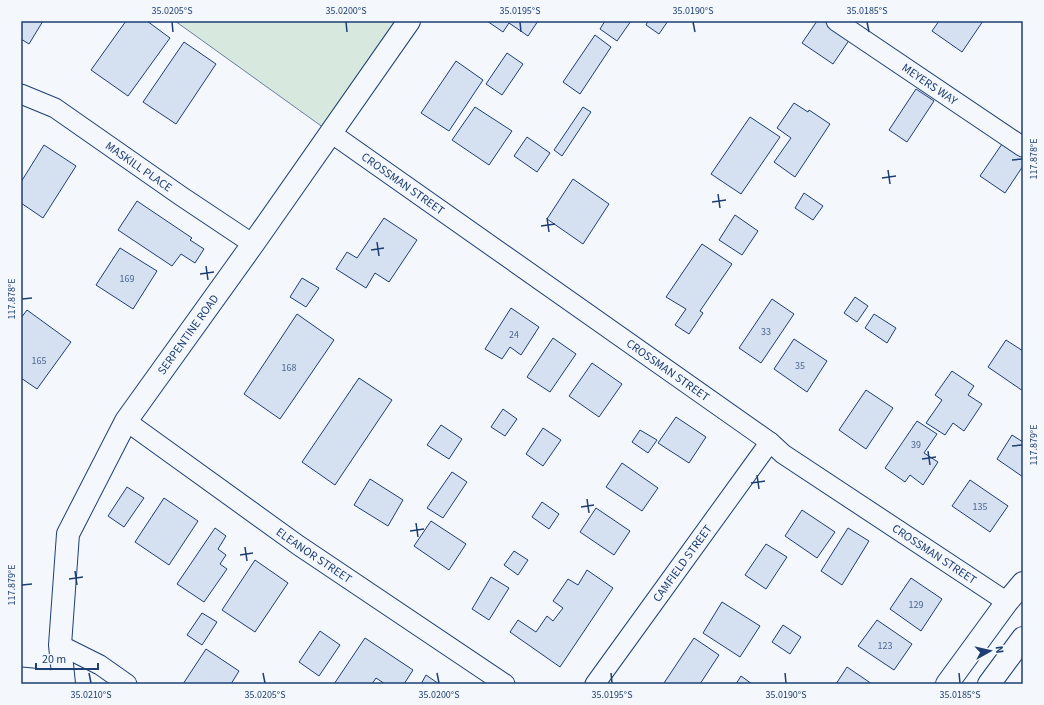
<svg xmlns="http://www.w3.org/2000/svg" width="1044" height="705" viewBox="0 0 1044 705" font-family="'Source Sans 3',sans-serif">
  <style>
    .green { fill: #d7e8df; stroke: #687fa3 }
    .building { fill: #d5e0f0; stroke: #1d3f73 }
    .lines { fill: none; stroke-linecap: round; stroke-linejoin: round }
    .minor-casing { stroke: #1d3f73; stroke-width: 21 }
    .tertiary-casing { stroke: #1d3f73; stroke-width: 24 }
    .trunk-casing { stroke: #1d3f73; stroke-width: 24 }
    .minor { stroke: #f4f7fb; stroke-width: 19 }
    .tertiary { stroke: #f4f7fb; stroke-width: 22 }
    .trunk { stroke: #f4f7fb; stroke-width: 22 }
    .ticks { fill: none; stroke: #1d3f73; stroke-width: 1.5 }
    .labels { text-anchor: middle; stroke-width: 3; stroke-linejoin: round; paint-order: stroke }
    .number-label { font-size: 10px; fill: #4b6792 }
    .street-label { font-size: 12px; fill: #1d3f73; stroke: #f4f7fb }
    .neatline { fill: none; stroke: #1d3f73; stroke-width: 1.5 }
    .ticks-label { font-size: 10px; text-anchor: middle; fill: #1d3f73 }
  </style>
  <rect width="100%" height="100%" fill="#f4f7fb"/>
  <!-- green -->
  <path class="green" d="M175,21H409L331,133Z"/>
  <!-- building -->
  <path class="building" d="M21,21H43L29,44L21,39Z
    M126,21H147L170,38L128,96L91,70Z
    M487,21H538L528,36L509,23L503,32Z
    M605,21H631L617,41L600,29Z
    M648,21H668L659,34L646,25Z
    M817,21H830L852,36L833,64L802,43Z
    M939,21H983L962,52L932,31Z
    M595,35L611,47L580,94L563,82Z
    M184,42L216,64L176,124L143,102Z
    M507,53L523,64L502,95L486,84Z
    M456,61L483,80L449,131L421,113Z
    M916,89L934,101L907,142L889,130Z
    M794,103L808,112L809,110L830,124L795,177L774,162L791,138L777,128Z
    M475,107L512,131L489,165L452,140Z
    M583,107L591,112L562,156L554,150Z
    M750,117L780,137L741,194L711,174Z
    M527,137L550,153L537,172L514,156Z
    M1002,144L1023,158V166L1005,193L980,176Z
    M44,145L76,166L43,218L21,203V182Z
    M573,179L609,204L583,244L547,219Z
    M804,193L823,206L813,220L795,208Z
    M137,201L192,238L190,240L204,249L195,263L181,254L172,266L118,230Z
    M735,215L758,231L742,255L719,240Z
    M384,218L417,240L389,282L375,273L366,288L336,269L347,252L357,258Z
    M702,244L732,264L700,311L703,313L689,334L675,325L686,309L666,297Z
    M120,248L157,271L133,309L96,285Z
    M302,278L319,288L306,307L290,297Z
    M855,297L868,306L857,322L844,313Z
    M772,299L794,314L761,363L739,348Z
    M511,308L539,327L521,355L510,347L502,359L485,349Z
    M27,310L71,342L37,389L21,378V318Z
    M297,314L334,340L280,419L244,394Z
    M874,314L896,328L887,343L865,328Z
    M553,338L576,354L550,392L527,377Z
    M794,339L827,361L807,392L774,369Z
    M1006,340L1023,351V391L988,367Z
    M592,363L622,384L599,417L569,396Z
    M952,371L974,386L968,395L982,404L964,431L953,423L945,435L926,423L942,400L935,395Z
    M359,378L392,400L335,485L302,462Z
    M866,390L893,408L866,449L839,430Z
    M503,409L517,419L505,436L491,427Z
    M676,417L706,437L689,463L658,443Z
    M917,421L937,434L924,453L938,462L923,485L910,475L905,482L885,468Z
    M441,425L462,439L449,459L427,445Z
    M543,428L561,440L543,466L526,454Z
    M640,430L657,440L648,453L632,442Z
    M1012,435L1023,442V477L997,459Z
    M622,463L658,488L642,511L606,487Z
    M452,472L467,482L443,518L427,508Z
    M370,479L403,500L388,526L354,505Z
    M970,480L1008,506L990,532L952,506Z
    M127,487L144,498L124,527L108,516Z
    M164,498L198,521L169,565L135,542Z
    M542,502L559,514L549,529L532,517Z
    M596,508L630,531L614,555L580,532Z
    M802,510L835,532L817,558L785,536Z
    M431,521L466,544L449,570L414,546Z
    M215,528L226,536L218,549L226,555L220,564L227,569L204,602L177,584Z
    M848,528L869,541L842,585L821,571Z
    M766,544L787,557L766,589L745,575Z
    M514,551L528,560L518,575L504,565Z
    M255,560L288,583L255,632L222,610Z
    M587,570L613,588L560,667L510,632L518,620L536,632L547,616L553,621L563,608L553,601L568,579L578,585Z
    M491,577L509,588L489,620L472,609Z
    M911,578L942,599L921,631L890,609Z
    M722,602L760,626L740,657L703,633Z
    M202,613L217,622L202,645L187,635Z
    M877,620L912,644L894,670L858,646Z
    M783,625L801,637L790,654L772,642Z
    M320,631L340,645L319,676L299,662Z
    M365,638L413,670L404,684H385L376,678L372,684H334Z
    M694,638L719,655L700,684H665L664,683Z
    M206,649L239,671L231,684H183Z
    M847,667L872,684H836Z
    M426,675L439,684H421Z
    M741,676L752,684H736Z"/>
  <g class="lines">
    <defs>
      <g id="minor">
        <path id="s1" d="M836,21L1023,147"/>
        <path id="s2" d="M21,94L55,108L181,196L253,244"/>
        <path id="s3" d="M331,133L770,442L783,454L1007,602"/>
        <path id="s4" d="M126,421L298,545L505,684"/>
        <path d="M60,645L100,665L127,684"/>
        <path d="M21,677L64,681"/>
        <path id="s5" d="M595,684L770,442"/>
      </g>
      <g id="tertiary">
        <path id="s6" d="M64,684L60,645L68,534L126,421L253,244L409,21"/>
      </g>
      <path id="trunk" d="M947,684L1007,602L1023,583
        M989,684L1023,638"/>
    </defs>
    <!-- minor casing -->
    <use href="#minor" class="minor-casing"/>
    <!-- tertiary casing -->
    <use href="#tertiary" class="tertiary-casing"/>
    <!-- trunk casing -->
    <use href="#trunk" class="trunk-casing"/>
    <!-- minor -->
    <use href="#minor" class="minor"/>
    <!-- tertiary -->
    <use href="#tertiary" class="tertiary"/>
    <!-- trunk -->
    <use href="#trunk" class="trunk"/>
  </g>
  <!-- ticks -->
  <path class="ticks" d="M172,22L173,32M346,22L347,32M520,22L521,32M693,22L695,32M867,22L869,32M1012,160L1022,159M888,170L890,184M882,178L896,176M718,194L720,208M712,202L726,200M547,218L549,232M541,226L555,224M377,242L379,256M371,250L384,248M206,266L208,280M200,274L214,272M22,299L32,298M1012,446L1022,445M928,451L930,465M922,459L936,457M757,475L759,489M751,483L765,481M587,499L589,513M581,507L594,505M416,523L418,537M410,531L424,529M245,547L247,561M240,555L253,553M75,571L77,585M69,579L83,577M22,585L32,584M89,673L91,683M263,673L265,683M437,673L439,683M611,673L612,683M785,673L786,683M959,673L960,683"/>
  <g class="labels">
    <!-- number labels -->
    <g class="number-label">
      <text x="127" y="282">169</text>
      <text x="766" y="335">33</text>
      <text x="514" y="338">24</text>
      <text x="39" y="364">165</text>
      <text x="800" y="369">35</text>
      <text x="289" y="371">168</text>
      <text x="916" y="448">39</text>
      <text x="980" y="510">135</text>
      <text x="916" y="608">129</text>
      <text x="885" y="649">123</text>
    </g>
    <!-- street labels -->
    <g class="street-label">
      <text dy="4" stroke="none"><textPath href="#s1" startOffset="113">MEYERS WAY</textPath></text>
      <text dy="4" stroke="none"><textPath href="#s2" startOffset="139">MASKILL PLACE</textPath></text>
      <text dy="4" stroke="none"><textPath href="#s3" startOffset="88">CROSSMAN STREET</textPath></text>
      <text dy="4" stroke="none"><textPath href="#s6" startOffset="384">SERPENTINE ROAD</textPath></text>
      <text dy="4" stroke="none"><textPath href="#s3" startOffset="412">CROSSMAN STREET</textPath></text>
      <text dy="4" stroke="none"><textPath href="#s3" startOffset="736">CROSSMAN STREET</textPath></text>
      <text dy="4" stroke="none"><textPath href="#s4" startOffset="231">ELEANOR STREET</textPath></text>
      <text dy="4" stroke="none"><textPath href="#s5" startOffset="149">CAMFIELD STREET</textPath></text>
    </g>
  </g>
  <!-- border -->
  <rect width="1044" height="705" fill="none" stroke="#f4f7fb" stroke-width="44"/>
  <!-- north arrow -->
  <g transform="translate(990 651) rotate(82)" stroke="#f4f7fb" stroke-width="3" paint-order="stroke">
  <path d="M0-3L7 15L0 10L-7 15Z" fill="#1d3f73"/>
  <text y="-6" font-size="11" font-weight="bold" text-anchor="middle" fill="#1d3f73">N</text>
  </g>
  <!-- scale -->
  <path d="M36 663v6h62v-6" fill="none" stroke="#1d3f73" stroke-width="2"/>
  <text x="42" y="663" font-size="12" fill="#1d3f73" stroke="#f4f7fb" stroke-width="3" paint-order="stroke">20 m</text>
  <rect x="22" y="22" width="1000" height="661" class="neatline"/>
  <g class="ticks-label">
    <text x="172" y="14">35.0205°S</text>
    <text x="346" y="14">35.0200°S</text>
    <text x="520" y="14">35.0195°S</text>
    <text x="693" y="14">35.0190°S</text>
    <text x="867" y="14">35.0185°S</text>
    <text transform="translate(1033 159) rotate(-90)" y="4">117.878°E</text>
    <text transform="translate(11 299) rotate(-90)" y="4">117.878°E</text>
    <text transform="translate(1033 445) rotate(-90)" y="4">117.879°E</text>
    <text transform="translate(11 585) rotate(-90)" y="4">117.879°E</text>
    <text x="91" y="698">35.0210°S</text>
    <text x="265" y="698">35.0205°S</text>
    <text x="439" y="698">35.0200°S</text>
    <text x="612" y="698">35.0195°S</text>
    <text x="786" y="698">35.0190°S</text>
    <text x="960" y="698">35.0185°S</text>
  </g>
</svg>
